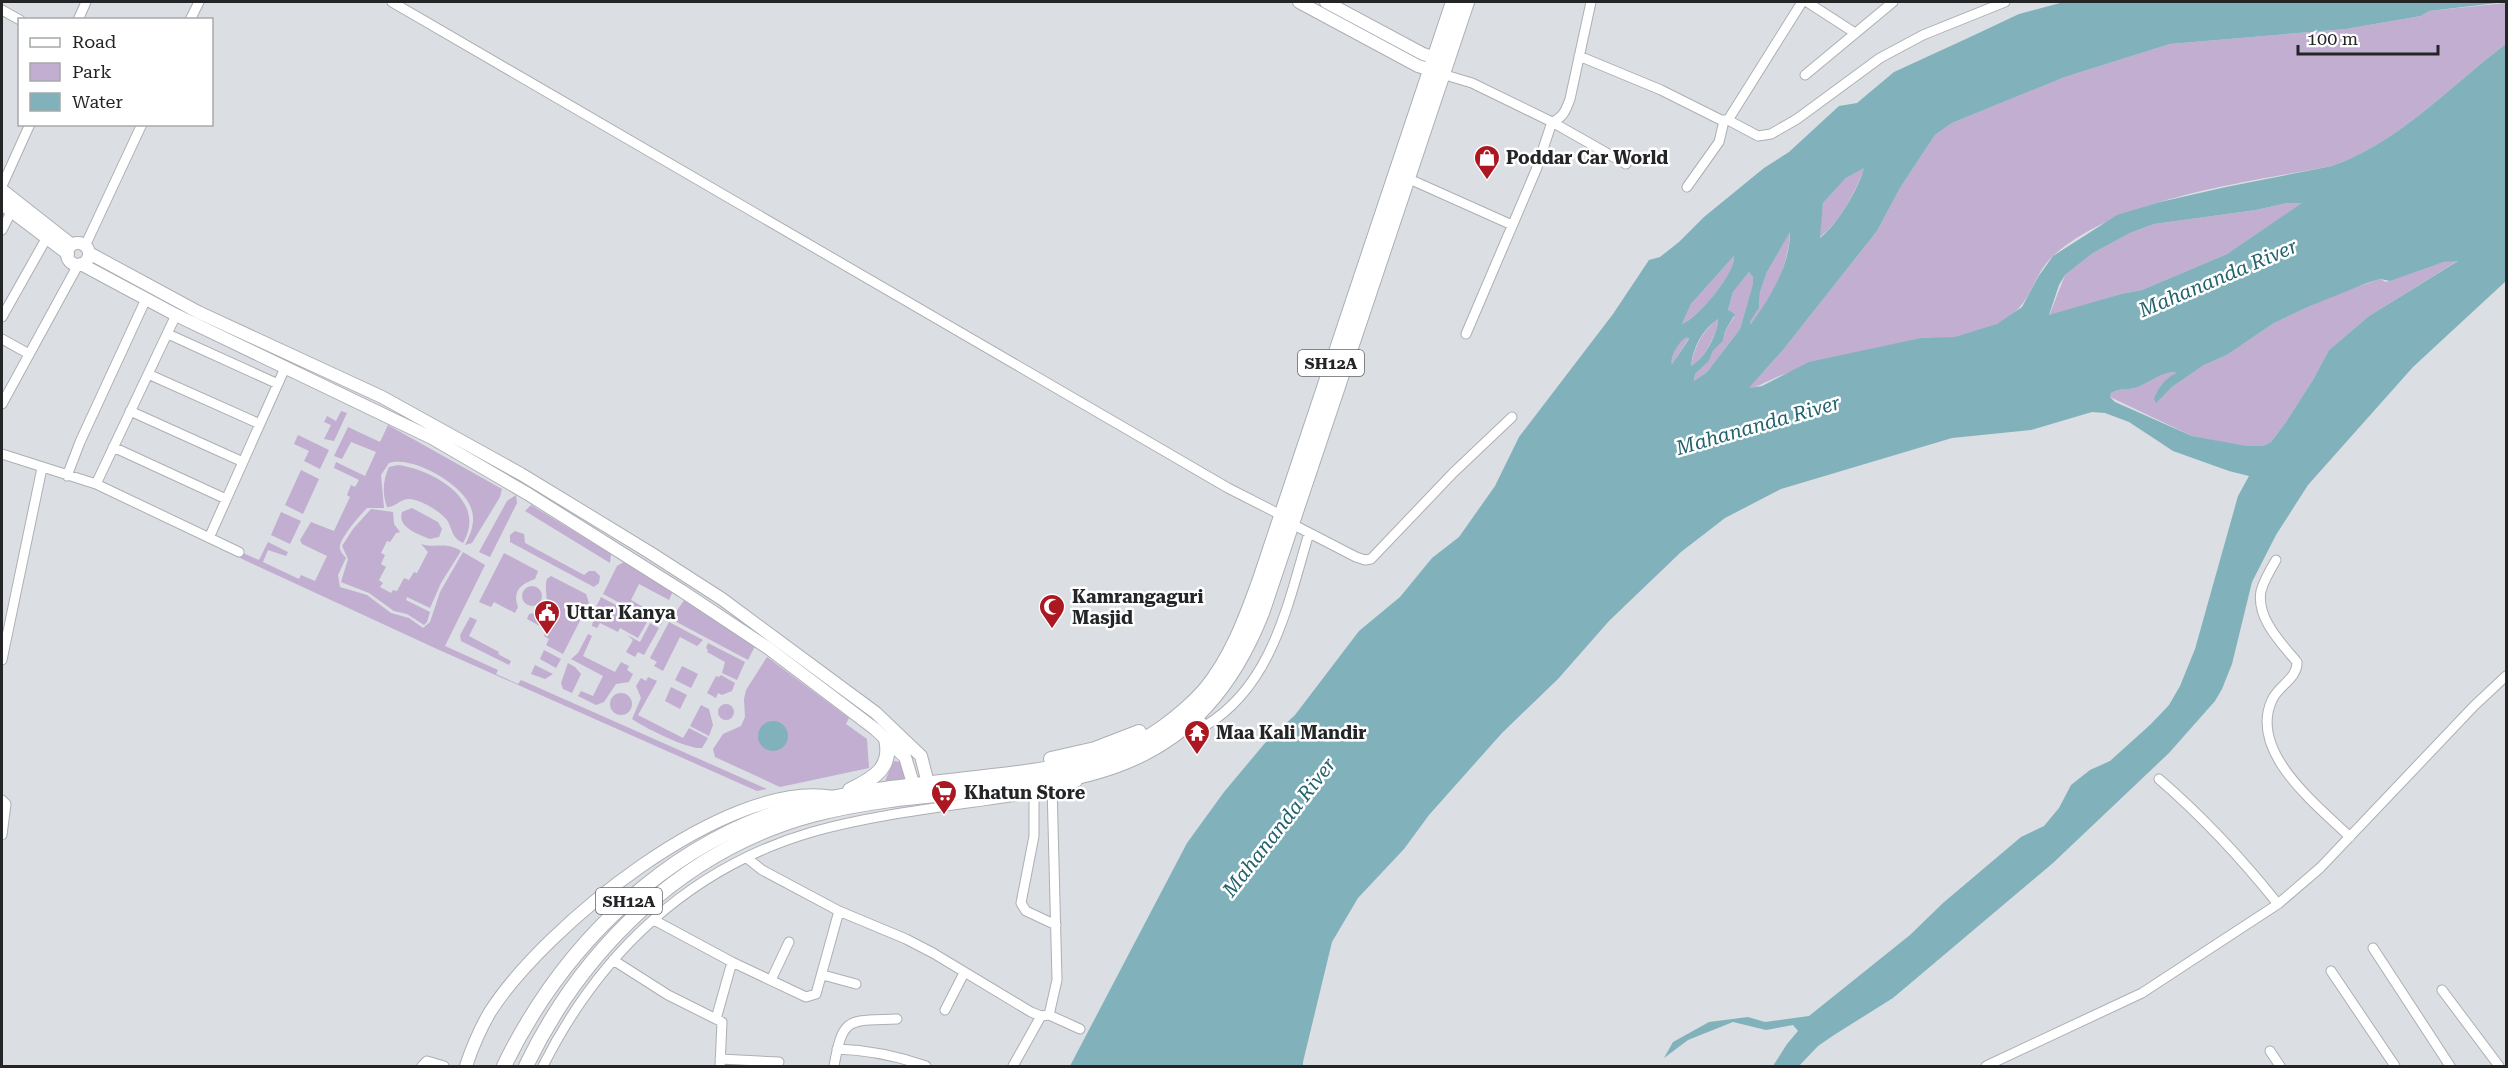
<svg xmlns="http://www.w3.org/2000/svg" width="2508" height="1068" viewBox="0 0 2508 1068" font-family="'Roboto Serif',serif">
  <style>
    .green { fill: #c1aed1 }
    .water { fill: #81b2bb; fill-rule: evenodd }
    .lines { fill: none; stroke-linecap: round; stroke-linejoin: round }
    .street-casing { stroke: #acafb4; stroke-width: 11 }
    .secondary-casing { stroke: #acafb4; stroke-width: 14 }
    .primary-casing { stroke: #acafb4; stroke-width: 16 }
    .street { stroke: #fff; stroke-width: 9 }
    .secondary { stroke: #fff; stroke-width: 12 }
    .primary { stroke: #fff; stroke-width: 14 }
    .labels { text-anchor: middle; stroke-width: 5; stroke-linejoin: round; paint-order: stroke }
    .shield { fill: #fff; stroke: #666668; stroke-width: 1.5 }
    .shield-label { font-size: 16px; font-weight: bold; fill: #242527 }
    .poi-label { font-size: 18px; font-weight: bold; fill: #242527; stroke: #fff; text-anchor: start }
    .water-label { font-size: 20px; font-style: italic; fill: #21626c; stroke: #fff }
  </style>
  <rect width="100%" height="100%" fill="#dbdee3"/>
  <!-- green -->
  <path class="green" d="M2506,3V44C2450,86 2400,142 2332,166C2248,182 2119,197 2054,255C2029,278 2035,305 1997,324C1981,332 1958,339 1940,339C1932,338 1926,337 1918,339C1873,349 1824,359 1782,375C1770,379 1761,386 1748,389L1783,350L1877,231L1900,188L1929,144L1935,135L1952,123L2065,77L2170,44L2346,29L2421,16L2429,11Z
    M1865,167C1855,192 1840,222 1819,238L1823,203L1846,178Z
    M2287,203H2303L2227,254L2142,290L2121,294L2049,316L2065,275L2093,253L2130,233L2154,224L2256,210Z
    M1790,231C1789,262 1773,302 1751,324L1750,322L1759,308L1760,292L1767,272Z
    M1734,256C1736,273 1698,318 1682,324L1691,304Z
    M2459,260L2369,316L2329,350L2314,378L2286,422L2271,442L2263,446L2246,447L2192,436L2110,397L2111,393C2119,388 2126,390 2135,388C2148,384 2161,372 2175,372L2176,373L2161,385L2156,394V402L2172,387L2204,365L2227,355L2274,323L2333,295L2380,279L2386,282L2444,262Z
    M1749,272L1753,277V285L1740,329L1707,372L1694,381L1695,374L1709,361L1713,351L1723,341L1725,331L1734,317L1728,310L1733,292Z
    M1718,319C1718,333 1704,359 1691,367C1694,347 1702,331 1718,319Z
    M1687,336L1689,338L1672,364C1670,356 1679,341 1687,336Z
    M341,411L347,413L334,441L324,439L331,425L324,422L327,416L336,421Z
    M388,425L502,489L500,497L472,543L465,545C471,533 476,521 471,508C464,485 413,455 389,463L381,475L384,508H367C361,514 337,541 340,549C341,553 344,555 346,558L338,575L340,587L367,595L391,613L409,618L423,628L430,622L440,592L463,552L485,565L445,646L498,670L496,674L518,684L521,680L767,789L757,791L437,649L240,558L243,553L259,560L268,542L288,552L286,556L268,550L263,562L299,579L301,575L315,581L327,556L302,544L300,540L311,522L334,531L350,497L347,495L351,485L355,487L359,480L334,468L336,462L365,476L376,452L351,442L342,459L334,456L348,427L380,442Z
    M298,435L329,450L320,469L304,461L309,451L294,444Z
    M398,465C434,470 488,501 463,543C451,537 453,530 447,520C441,512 420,499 409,499C400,499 396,507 387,507C382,493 383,480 389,467Z
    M301,470L319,479L303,514L285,505Z
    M516,495L517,503L490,557L479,552L507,501Z
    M531,505L611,554L610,563L525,511Z
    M412,508L438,522L442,529L439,537L430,539C418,534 397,527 402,512Z
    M371,509L393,512L394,524L400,532L396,533L390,542L387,541L381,553L385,555L381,564L386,567L379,580L383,583L380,587L391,593L393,590L397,591L404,578L409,580L414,572L417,573L428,552L421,544C438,549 444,541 461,551L441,583L430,608L407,597L406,600L430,612L427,622L424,625L407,614L394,611L369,593L341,582L348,559L342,546L353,529Z
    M281,512L301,521L290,544L271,535Z
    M515,531L524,534L525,543L584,575L589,571H595L600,576L599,583L594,587L510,542V535Z
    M504,553L538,571L535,579C521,584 512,591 518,607L515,613L494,602L491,607L479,602Z
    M624,562L673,591L669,600L639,584L631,600L664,619L661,625L603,594L617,566Z
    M551,576L586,594L589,603L563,654L546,645L549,639L544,636L547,630L527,619L529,614C557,611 542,594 547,579Z
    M522 596a10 10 0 1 1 20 0a10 10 0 1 1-20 0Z
    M601,597L647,622L638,638L620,628L618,632L600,623L597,628L592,626L595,609Z
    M685,599L755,646L748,660L671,619Z
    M470,617L477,620L469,636L499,652L498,654L511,661L509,665L461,641L460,635Z
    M669,622L703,640L697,646L680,637L663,671L654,666L657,662L650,658Z
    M650,623L659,628L644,655L638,652L635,657L626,652L633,640L627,635L640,642Z
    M588,634L592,636L583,656L615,672L621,662L629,666L627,670L633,674L629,682L616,684L604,702L596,705L578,696L581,691L593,696L603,676L571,659L578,653Z
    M708,643L745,662L737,680L722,673L725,662L707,652L708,650L706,648Z
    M544,650L561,659L556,668L540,659Z
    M767,657L849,718L846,724L867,739L869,768L780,787L715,757L713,749L723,734L741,726L745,717L744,699L746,690Z
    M568,663L575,667L581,674L572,693L563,689L561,683Z
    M535,665L553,674L545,679L531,674Z
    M682,666L698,674L691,688L675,680Z
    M721,675L735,683L732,691L722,695L718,693L716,698L707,693L716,676L719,677Z
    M648,677L657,681L638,715L683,738L689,728L708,738L702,748C689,750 643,727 632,719L641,698L636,686L641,678L646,681Z
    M671,687L687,695L680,709L665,701Z
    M610 704a11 11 0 1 1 22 0a11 11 0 1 1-22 0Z
    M718 712a8 8 0 1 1 16 0a8 8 0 1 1-16 0Z
    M701,705L709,709L713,725L709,736L690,726Z
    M894,761L900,762L906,774L905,779L885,781Z"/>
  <!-- water -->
  <path class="water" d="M2064,2H2506L2429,11L2421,16L2346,29L2170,44L2065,77L1952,123L1935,135L1929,144L1900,188L1877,231L1783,350L1749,388L1762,386L1809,362L1921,338L1955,337L1997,324L2022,307L2038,277L2053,256L2117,215L2160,202L2226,187L2332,166C2400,142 2450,86 2506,44V281L2413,367L2308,485L2276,535L2252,582L2232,664L2222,689L2215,701L2169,753L2053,863L1893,998L1834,1035L1818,1046L1799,1066H1773L1787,1044L1798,1031L1793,1025L1766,1030L1733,1022L1688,1040L1664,1058L1673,1042L1709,1022L1748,1017L1765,1022L1809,1016L1910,935L1943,903L2021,837L2044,826L2059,808L2071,785L2090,770L2110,761L2151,724L2169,705L2180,686L2195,649L2238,496L2249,476L2229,471L2173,451L2129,422L2105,413L2092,412L2031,430L1952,438L1781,489L1725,518L1681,552L1609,621L1558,679L1502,733L1429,815L1404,849L1358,898L1332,942L1303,1062V1066H1070L1187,843L1224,792L1265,743L1295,715L1359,631L1400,597L1432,558L1459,537L1495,486L1519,437L1613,314L1649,260L1660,257L1679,242L1704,217L1764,168L1789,152L1839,106L1857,103L1894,72L1968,38L2019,14ZM1864,168C1859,188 1837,225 1820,238L1823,203L1846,178ZM2287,203H2302L2227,254L2142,290L2121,294L2049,315L2059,285L2065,275L2093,253L2130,233L2154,224L2256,210ZM1790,232C1790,266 1770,298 1751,324L1750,322L1759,308L1760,292L1767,272ZM1734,256C1736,273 1697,319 1682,324L1691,304ZM2458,261L2369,316L2329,350L2314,378L2286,422L2271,442L2263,446H2246L2192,436L2115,402L2110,397L2111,393C2119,388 2126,390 2135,388C2148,384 2161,372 2175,372L2176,373C2165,379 2158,387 2154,399L2156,403L2172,387L2204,365L2227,355L2274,323L2310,306L2367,283L2380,279L2390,281L2444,262ZM1749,272L1753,277V284L1740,329L1707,372L1694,381L1695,374L1709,361L1713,351L1723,341L1725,331L1735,314L1728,310L1733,292ZM1718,319C1718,333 1705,359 1691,366C1693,347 1702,330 1718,319ZM1687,337L1689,339L1672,364C1670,356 1680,340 1687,337Z
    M758 736a15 15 0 1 1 30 0a15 15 0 1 1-30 0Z"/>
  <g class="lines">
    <defs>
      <path id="street" d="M392,2L1228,488L1281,515
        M1807,2L1855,33
        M2,10L20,20
        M78,20L86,2
        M190,20L199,2
        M1579,56L1661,90L1721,120H1728L1758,136L1771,134L1797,119L1880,58L1923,35L2005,2
        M1442,74L1472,83L1552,122C1563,118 1566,110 1570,99L1591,2
        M1805,75L1893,2
        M1728,120L1802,2
        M1407,178L1512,225
        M2,186L30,124
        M1687,187L1719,142L1724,121
        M2,230L11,212
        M85,246L142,124
        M2,317L46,239
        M168,334L278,384
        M1466,334L1536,170L1552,122L1626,164
        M2,339L29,354
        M148,374L260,424
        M2,404L78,265
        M130,411L243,462
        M113,447L226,499
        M2,454L96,484L239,552
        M67,476L80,442L146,299
        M96,484L176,315
        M1292,524L1356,557L1365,560L1371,559L1453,473L1512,417
        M209,538L285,368
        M2276,560C2270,570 2264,580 2261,591C2256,618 2281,643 2297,662C2298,678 2278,686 2272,700C2248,752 2317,805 2350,837
        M2,660L42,468
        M1197,716L1205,726C1273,685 1288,603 1309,533
        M2159,779C2203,817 2242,859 2278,904
        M1034,790V836L1021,903L1026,911L1056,925
        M2,800L6,804L2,835
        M747,858L762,870L839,911L906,939L933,953L1031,1012L1041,1016L1049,1015L1080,1029
        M654,920L732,962L806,997L816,994L839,911
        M2373,948L2450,1066
        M613,960L668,995L716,1019
        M2331,971L2395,1066
        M823,975L856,984
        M771,980L789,942
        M2442,990L2499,1066
        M945,1010L964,973
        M1049,1015L1057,980L1052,785
        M837,1049C868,1050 897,1056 926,1066
        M2270,1051L2280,1066
        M720,1059L779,1062
        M422,1066L427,1061L444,1066
        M543,1066C600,953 689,868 812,832C890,810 978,804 1058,789L1077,782
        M720,1066L722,1022L716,1019L732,962
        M834,1066C843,1015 849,1021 897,1019
        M1013,1066L1041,1016
        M1986,1066L2142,993L2278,904L2320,868L2474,706L2506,676"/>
      <path id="secondary" d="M1299,2L1418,66L1438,72
        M1326,2L1423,54L1443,60
        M2,190L72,245
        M2,204L68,254
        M67 254a11 11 0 1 1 22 0a11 11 0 1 1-22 0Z
        M89,253L198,312L382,397L521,474L649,552L722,599L876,713L921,756L930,791
        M81,264L176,315L432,438L528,494L682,591L768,648L875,729L905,757L916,793
        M466,1066C472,1048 480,1029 490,1012C544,927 727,778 833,797"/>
      <path id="primary" d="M1051,759L1095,749L1139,732
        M850,790C873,779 893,768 886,739
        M504,1066C565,941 674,835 813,802C880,786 950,782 1018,773C1052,768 1086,764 1118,752C1149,740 1181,716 1204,691C1231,659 1246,618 1260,579L1453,2
        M526,1066C583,948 683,850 812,815C993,767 1175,832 1262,613L1467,2"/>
    </defs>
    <!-- street casing -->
    <use href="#street" class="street-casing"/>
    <!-- secondary casing -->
    <use href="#secondary" class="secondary-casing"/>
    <!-- primary casing -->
    <use href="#primary" class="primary-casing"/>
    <!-- street -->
    <use href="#street" class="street"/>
    <!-- secondary -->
    <use href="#secondary" class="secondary"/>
    <!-- primary -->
    <use href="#primary" class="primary"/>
  </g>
  <!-- icons -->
  <defs>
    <symbol id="shop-pin" viewBox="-11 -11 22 30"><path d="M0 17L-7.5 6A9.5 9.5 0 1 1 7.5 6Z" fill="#ab1822" stroke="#fff"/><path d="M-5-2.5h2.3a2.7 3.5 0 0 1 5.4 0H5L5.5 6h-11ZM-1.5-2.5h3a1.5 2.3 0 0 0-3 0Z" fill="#fff"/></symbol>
    <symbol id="mosque-pin" viewBox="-11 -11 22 30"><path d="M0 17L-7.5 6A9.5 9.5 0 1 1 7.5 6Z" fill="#ab1822" stroke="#fff"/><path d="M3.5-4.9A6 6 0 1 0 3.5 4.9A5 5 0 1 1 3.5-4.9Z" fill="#fff"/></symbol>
    <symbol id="civic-pin" viewBox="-11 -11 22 30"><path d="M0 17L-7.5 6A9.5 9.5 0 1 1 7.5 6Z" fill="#ab1822" stroke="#fff"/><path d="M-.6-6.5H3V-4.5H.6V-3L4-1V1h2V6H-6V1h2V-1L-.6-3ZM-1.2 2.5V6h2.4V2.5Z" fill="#fff"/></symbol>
    <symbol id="temple-pin" viewBox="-11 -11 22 30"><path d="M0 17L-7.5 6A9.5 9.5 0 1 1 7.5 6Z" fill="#ab1822" stroke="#fff"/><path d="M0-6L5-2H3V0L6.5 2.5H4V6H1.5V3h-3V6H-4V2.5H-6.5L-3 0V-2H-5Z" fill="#fff"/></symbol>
    <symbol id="supermarket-pin" viewBox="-11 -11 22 30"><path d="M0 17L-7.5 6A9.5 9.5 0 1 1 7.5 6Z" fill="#ab1822" stroke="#fff"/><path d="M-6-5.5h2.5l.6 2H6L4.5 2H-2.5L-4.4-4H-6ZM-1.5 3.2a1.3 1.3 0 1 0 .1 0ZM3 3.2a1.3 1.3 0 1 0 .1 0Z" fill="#fff"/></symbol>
  </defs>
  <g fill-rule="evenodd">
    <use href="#shop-pin" x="1472" y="143" width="30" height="40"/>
    <use href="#mosque-pin" x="1037" y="592" width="30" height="40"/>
    <use href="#civic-pin" x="532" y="598" width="30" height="40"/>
    <use href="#temple-pin" x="1182" y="718" width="30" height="40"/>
    <use href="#supermarket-pin" x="929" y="778" width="30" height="40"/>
  </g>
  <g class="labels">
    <!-- shield labels -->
    <g class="shield">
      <rect x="1298" y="350" width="66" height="26" rx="4.5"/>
      <rect x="596" y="888" width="66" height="26" rx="4.5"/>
    </g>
    <g class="shield-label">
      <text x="1331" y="369">SH12A</text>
      <text x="629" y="907">SH12A</text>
    </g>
    <!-- poi labels -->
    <g class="poi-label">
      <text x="1506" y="164">Poddar Car World</text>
      <text x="1072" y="603">Kamrangaguri<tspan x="1072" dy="21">Masjid</tspan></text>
      <text x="566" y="619">Uttar Kanya</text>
      <text x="1216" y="739">Maa Kali Mandir</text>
      <text x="964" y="799">Khatun Store</text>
    </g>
    <!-- water labels -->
    <g class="water-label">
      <text transform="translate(2218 278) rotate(-23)" y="7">Mahananda River</text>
      <text transform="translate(1758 425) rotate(-16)" y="7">Mahananda River</text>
      <text transform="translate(1279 827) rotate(-52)" y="7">Mahananda River</text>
    </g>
  </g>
  <!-- border -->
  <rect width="2508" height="1068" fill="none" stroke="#242527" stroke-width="6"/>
  <!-- legend -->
  <rect x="18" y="18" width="195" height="108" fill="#ffffff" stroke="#a7a8a9" stroke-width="1.5"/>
  <rect x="30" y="38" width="30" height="9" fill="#ffffff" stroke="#a7a8a9" stroke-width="1.5"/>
  <text x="72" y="48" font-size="18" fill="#242527">Road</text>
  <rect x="30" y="63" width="30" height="18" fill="#c1aed1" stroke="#a7a8a9" stroke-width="1.5"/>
  <text x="72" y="78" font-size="18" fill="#242527">Park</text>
  <rect x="30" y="93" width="30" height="18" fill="#81b2bb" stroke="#a7a8a9" stroke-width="1.5"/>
  <text x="72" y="108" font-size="18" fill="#242527">Water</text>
  <!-- scale -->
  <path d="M2298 45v9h140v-9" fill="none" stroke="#242527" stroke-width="3"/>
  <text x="2307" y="45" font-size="18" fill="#242527" stroke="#ffffff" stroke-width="4.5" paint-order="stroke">100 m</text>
</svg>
